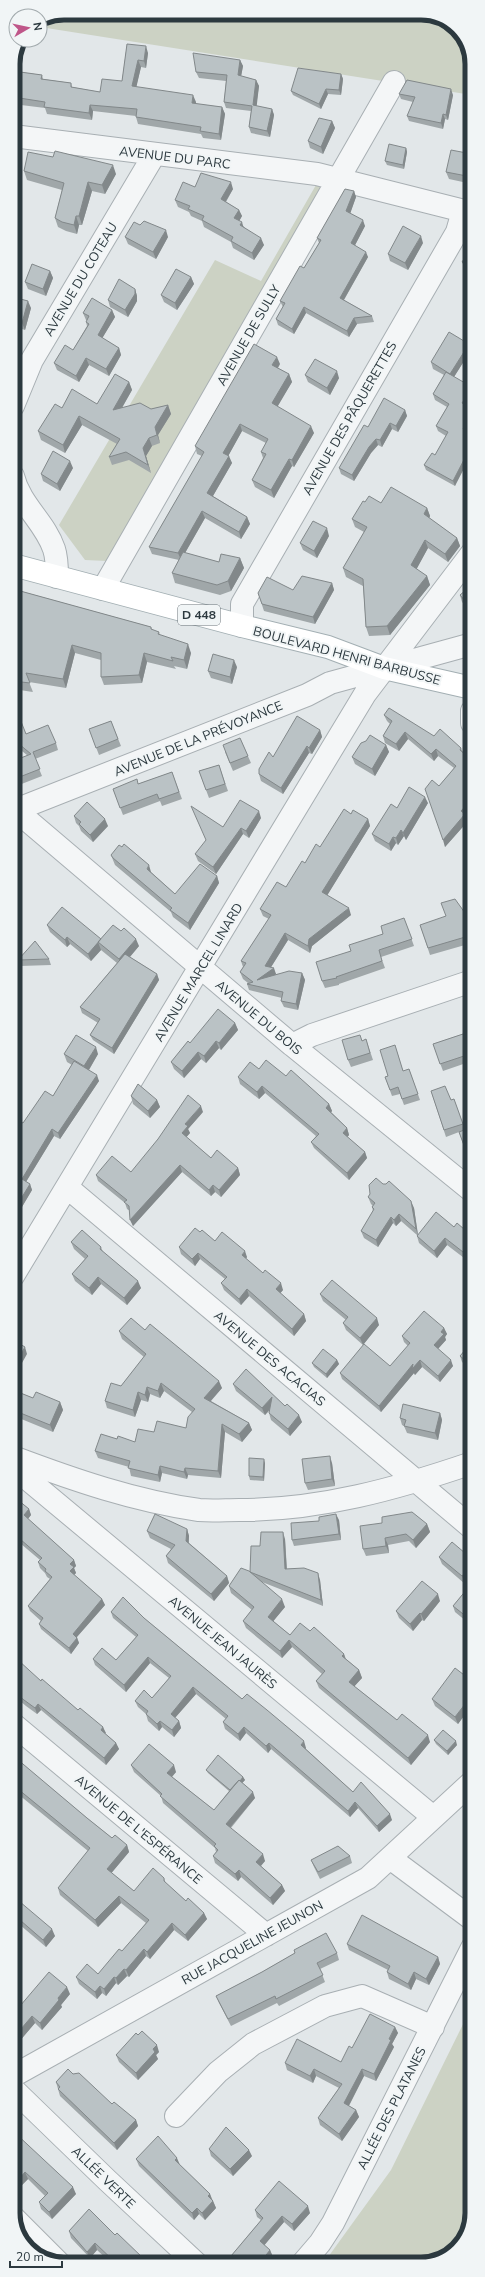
<svg xmlns="http://www.w3.org/2000/svg" width="485" height="2277" viewBox="0 0 485 2277" font-family="'Nunito Sans',sans-serif">
  <style>
    .green { fill: #ccd2c4 }
    .lines { fill: none; stroke-linecap: round; stroke-linejoin: round }
    .minor-casing { stroke: #a8afb3; stroke-width: 24 }
    .major-casing { stroke: #a3afb3; stroke-width: 24 }
    .minor { stroke: #f4f6f7; stroke-width: 22 }
    .major { stroke: #fff; stroke-width: 22 }
    .wall { fill: #a0a7a9 }
    .shaded-wall { fill: #82888a }
    .building { fill: #bac2c5; stroke: #82888a }
    .labels { text-anchor: middle; stroke-width: 4; stroke-linejoin: round; paint-order: stroke }
    .shield { fill: #f1f5f6; stroke: #677176; stroke-width: 1 }
    .shield-label { font-size: 12px; font-weight: bold; fill: #2c393f }
    .street-label { font-size: 13px; fill: #2c393f; stroke: #f1f5f6 }
    .rim { fill: none; stroke: #2c393f; stroke-width: 5 }
  </style>
  <rect width="100%" height="100%" fill="#e2e7e9"/>
  <!-- green -->
  <path class="green" d="M65,13H427L457,28L472,58V95L40,27V23Z
    M316,185H328L107,561L85,560L59,525L215,260L261,281Z
    M472,2006V2213L459,2246L427,2264H323L391,2170Z"/>
  <g class="lines">
    <defs>
      <path id="minor" d="M13,136L317,174L472,213
        M13,406L32,360L154,155
        M13,476C20,505 45,522 54,549C57,558 57,567 57,577
        M103,589L394,82
        M242,626V604L457,232L463,211
        M472,711V723
        M13,808L292,1045L472,1191
        M13,811L307,695L330,683L472,644
        M292,1045L312,1035L472,981
        M68,1188L472,1528
        M13,1276L365,694L472,553
        M13,1457C74,1480 135,1501 199,1510C212,1511 226,1510 239,1510C320,1510 396,1489 472,1463
        M13,1467L433,1817
        M13,1724L266,1935
        M390,1858L472,1919
        M13,2076L368,1878L472,1782
        M13,2089L107,2180L197,2264
        M176,2116L218,2072L253,2044L325,2006L362,1996L433,2027
        M13,2217L60,2264
        M302,2264L320,2243L333,2223L472,1948"/>
      <path id="major" d="M13,565L242,626L328,647L384,668L472,688"/>
    </defs>
    <!-- minor casing -->
    <use href="#minor" class="minor-casing"/>
    <!-- major casing -->
    <use href="#major" class="major-casing"/>
    <!-- minor -->
    <use href="#minor" class="minor"/>
    <!-- major -->
    <use href="#major" class="major"/>
  </g>
  <!-- wall -->
  <path class="wall" d="M127,44L148,53L146,68L141,67L136,87L196,102L195,104L222,107L225,114L221,140L203,138L201,134L138,124L136,117V116L93,111L92,120L47,114L45,108L13,104V71L42,75L43,79L71,83L72,87L100,92L122,81Z
    M240,60L243,66L241,76L256,80L259,86L256,106L272,109L274,115L270,137L251,133L249,127L251,111L226,108L224,102L226,81L199,78L196,72Z
    M341,74L343,79L341,95L328,94L321,109L293,95L291,91Z
    M399,94L453,95L448,120L445,119L443,129L409,121L407,116L413,102L401,99Z
    M332,121L335,128L323,154L310,148L308,141Z
    M406,148L407,152L404,169L387,165L385,161Z
    M472,154V184L449,179L446,172Z
    M24,171L116,174L105,194L92,191L82,225H79L77,234L66,231L58,227L55,218L62,190L27,180Z
    M195,187L233,189L226,202L239,210L242,216L239,221L244,227L264,245L254,260L233,248L231,242L204,227L202,221L191,216L189,212L178,207L175,200Z
    M354,191L356,197L350,213L365,226L355,245L368,257L344,300L372,316L374,322L357,324L349,337L306,313L294,334L278,325L276,319L283,307L280,301L304,268L319,243L317,238Z
    M140,225L168,237L156,259L128,244L125,237Z
    M423,243L408,270L390,261L388,254Z
    M472,247V273L465,269L462,262Z
    M50,271L53,278L46,296L28,289L25,282Z
    M191,277L194,284L177,310L164,302L161,295Z
    M135,289L137,296V301L128,317L110,307L108,300Z
    M13,297L31,308L25,330L13,326Z
    M112,310L115,317L102,338L119,348L121,355L109,376L89,365L79,382L57,370L54,363L73,350L87,326L86,322L87,320H86L83,313Z
    M472,325V344L467,342L466,336Z
    M469,344L471,350L454,377L466,406L472,409V422L467,431L455,486L426,470L424,465L435,455L446,436L438,431L436,426L447,407L435,400L433,394L444,375L433,369L431,362Z
    M280,364L278,368L289,374L292,382L277,406L314,433L294,467L292,466L274,498L255,487L252,480L263,458L261,452L266,443L242,431L228,456L232,463L213,496L247,517L250,524L241,539L205,518L185,553L219,562L240,558L244,568L231,591L220,595L175,583L172,573L179,560L152,554L149,547L202,456L197,454L195,446Z
    M305,375L339,378L330,395L308,382Z
    M129,382L132,390L122,408L151,409L168,405L171,414L158,435L160,443L152,446L146,456L151,473L129,460L112,465L109,457L117,444L82,425L65,453L41,440L38,431L62,408L97,404Z
    M405,410L407,416L398,432L392,429L382,447L378,445L371,453L354,481L341,474L339,468L368,427Z
    M73,468L60,491L43,481L41,474Z
    M365,502L427,508L430,516L429,518L457,538L460,546L448,562L428,548L416,569L427,576L430,585L390,635L369,636L366,627L363,586L346,577L343,568L364,532L355,527L352,519Z
    M13,531L17,537L20,545L13,543Z
    M329,536L317,558L303,550L300,543Z
    M332,583L334,590L315,624L264,611L258,593L293,590Z
    M472,585V613L462,602L460,595Z
    M13,589L151,627L152,630L159,632L160,635L191,653L187,669L174,666L176,669L147,662L142,683L104,685L101,677V660L75,653L66,688L29,682L33,692L13,689V624L15,617H13Z
    M237,667L232,684L211,678L208,671Z
    M384,715L461,748L463,753L466,815L468,821L445,847L439,786L454,768L438,756L434,761L408,739L399,751L385,743L383,736L390,724L387,721Z
    M111,721L121,746L99,755L89,729Z
    M13,722L26,734L56,743L58,750L35,759L42,776L19,785L13,770L27,755L13,744Z
    M320,730L322,737L312,754L309,753L283,794L261,781L259,774L273,757Z
    M240,738L251,763L233,771L225,752Z
    M386,745L389,752L375,776L355,764L352,757Z
    M219,765L228,791L209,798L199,771Z
    M172,772L182,799L162,806L160,801L123,815L113,789L138,784Z
    M428,803L406,840L404,836L398,845L396,843L391,851L375,841L372,834L397,808Z
    M351,814L368,819L370,826L327,895L351,915L312,946L310,953L288,940L271,967L276,974L302,973L305,980L298,1010L284,1007L281,1001L282,998L249,990L247,984L248,983L243,979L240,972L243,967L241,961L269,919L263,916L260,909L286,887L305,863Z
    M74,816L108,826L93,842L81,831L79,826L76,823Z
    M261,818L249,838L243,834L216,874L198,861L195,854L223,827Z
    M111,855L151,872L175,894L217,876L219,883L190,930L173,917L171,912L115,865Z
    M472,897V943L430,955L420,925L470,920Z
    M404,918L414,946L381,957L385,968L339,984V985L325,988L322,981L351,951L383,934Z
    M47,925L101,939L139,946L130,957L157,974L159,980L114,1054L93,1040L90,1035L98,1023L82,1013L80,1007L117,963L101,950L91,961L70,944L67,947L50,932Z
    M49,959L51,965L20,966L18,960Z
    M235,1023L238,1030L221,1050L219,1048L206,1063L201,1059L184,1078L174,1069L171,1062L190,1043Z
    M463,1034L472,1061L443,1071L433,1044Z
    M366,1039L373,1060L351,1067L348,1060L362,1041Z
    M395,1045L403,1071L409,1069L420,1100L404,1105L400,1094L392,1096L385,1077L388,1076Z
    M64,1054H98L89,1070L99,1081L60,1139L54,1136L26,1182L30,1184L32,1190L16,1217L13,1215V1119L23,1123L53,1096L72,1065L67,1062Z
    M259,1069L286,1076L329,1104L332,1111L331,1112L347,1128L349,1135L347,1137L365,1152L367,1158L349,1180L314,1148L311,1142L316,1136L265,1093L259,1099L240,1084L238,1077Z
    M431,1091L451,1100L454,1099L465,1130L472,1127V1162L470,1163L459,1132L446,1137Z
    M131,1096L157,1100L160,1107L150,1118L133,1104Z
    M203,1112L188,1129L190,1133L186,1137L211,1158L238,1168L240,1175L221,1197L215,1192L211,1196L182,1172L133,1226L130,1211L127,1209L125,1203L98,1181L96,1175L131,1172Z
    M383,1184L414,1208L418,1234L454,1227L472,1236V1264L447,1245L437,1258L419,1243L417,1236V1235L401,1221L396,1226L393,1223L378,1247L364,1238L361,1231L373,1211L372,1207L373,1206L371,1204L368,1197Z
    M200,1232L215,1241L247,1257L246,1259L283,1290L280,1293L304,1314L306,1321L294,1336L249,1296L241,1305L224,1290L221,1283L225,1279L200,1259L195,1266L181,1254L179,1247Z
    M71,1242L101,1247L103,1252L141,1288L127,1305L101,1284L92,1295L75,1281L72,1274L85,1259L74,1249Z
    M320,1294L379,1325L363,1345L346,1330L343,1323L346,1320L323,1301Z
    M444,1328L447,1334L445,1337L446,1340L438,1349L453,1366L440,1382L422,1367L415,1375L414,1373L381,1412L342,1379L340,1373L390,1366L408,1346L404,1342L402,1336Z
    M145,1330L222,1388L211,1401L249,1423L252,1430L242,1442L225,1432L221,1478L188,1475L187,1479L162,1473L160,1482L131,1476L129,1467L98,1458L95,1451L117,1439L135,1442L154,1432L186,1428L192,1412L164,1391L160,1398L150,1394L148,1402L141,1400L135,1417L107,1408L105,1401L121,1386L144,1357L122,1339L119,1331Z
    M472,1342V1370L462,1362L460,1356Z
    M337,1360L339,1364L327,1378L314,1367L312,1363Z
    M233,1384L302,1422L290,1436L271,1420L269,1413L270,1410L265,1415L236,1391Z
    M13,1390L33,1398L60,1402L63,1410L53,1432L14,1416L13,1417Z
    M440,1413L442,1420L438,1440L407,1433L404,1426L402,1425L400,1418Z
    M265,1463L264,1481L250,1480L249,1476Z
    M332,1463L335,1486L308,1490L305,1483Z
    M13,1496L29,1509L31,1515L28,1519L74,1560L76,1566L74,1568L76,1573L74,1575L102,1599L105,1605L77,1637L79,1643L71,1654L41,1629L39,1624L41,1621L30,1611L28,1606L50,1579L47,1577L45,1573L40,1568L38,1562L40,1560L14,1538L13,1539Z
    M339,1520L341,1540L294,1546L292,1540L319,1521Z
    M382,1523L427,1524L430,1532L416,1548L409,1541L388,1545L389,1553L366,1556L363,1549Z
    M187,1529L189,1536V1543L227,1576L229,1583L214,1601L168,1563L166,1556L171,1549L150,1538L147,1531Z
    M285,1539L287,1569L320,1580L323,1606L262,1582L285,1607L273,1621L290,1635L310,1631L344,1654L346,1659L359,1670L362,1678L354,1686L397,1720L430,1742L411,1765L319,1688L316,1681L322,1674L292,1647L282,1658L246,1628L243,1621L252,1610L231,1593L229,1586L250,1572L260,1546Z
    M439,1557L472,1559V1575L465,1584L442,1564Z
    M472,1583V1626L455,1612L453,1606Z
    M440,1601L424,1621L422,1620L413,1631L399,1618L396,1611Z
    M111,1612L144,1618L242,1699L306,1748V1749L353,1792L392,1820L379,1832L358,1808L350,1817L271,1749L268,1753L246,1733L240,1741L225,1729L223,1722L226,1719L196,1694L175,1718L179,1721L181,1728L174,1737L162,1727L159,1731L148,1721L146,1714L138,1707L135,1701L152,1698L169,1678L150,1663L126,1692L95,1665L93,1659L116,1660L136,1637L113,1618Z
    M13,1664L41,1681L78,1710L103,1727L105,1734L116,1743L119,1749L106,1765L41,1710L37,1714L26,1706L13,1695Z
    M472,1681V1705L458,1724L435,1706L432,1699Z
    M434,1740L457,1745L448,1755L436,1744Z
    M13,1752L19,1757L21,1763L87,1818L112,1838L127,1845L129,1852L111,1873L134,1891L164,1878L166,1884L186,1901L204,1913L207,1919L188,1941L174,1930L150,1959L146,1956L129,1977L127,1976L118,1985L116,1983L106,1996L102,1993L97,1999L79,1984L76,1977L98,1974L122,1951L146,1923L121,1903L98,1927L60,1895L58,1888L88,1851L13,1790Z
    M131,1765L176,1772L172,1777L214,1810L229,1791L208,1773L206,1770L243,1777L245,1780L242,1783L255,1798L231,1828L265,1861L261,1866L282,1885L285,1891L273,1905L241,1877L238,1881L215,1863L213,1856L216,1852L215,1848L163,1803L161,1796L134,1772Z
    M472,1834V1863L468,1861L464,1851Z
    M350,1856L352,1863L320,1879L314,1867L311,1860Z
    M13,1896L55,1936L46,1947L13,1919Z
    M347,1944L438,1957L440,1964L429,1985L416,1979L411,1990L389,1979L387,1972L388,1970L349,1950Z
    M294,1950L337,1953L339,1960L320,1969L325,1982L279,2006L277,2003L231,2026L219,2003L216,1996L262,1972L295,1953Z
    M70,1994L61,2005L62,2007L42,2030L35,2023L18,2043L13,2039V2005L20,2006Z
    M395,2027L398,2033L392,2044L394,2047L376,2081L364,2076L349,2106L356,2110L359,2117L342,2141L320,2125L318,2118L339,2088L316,2076L313,2083L287,2070L285,2063L341,2062L352,2048Z
    M138,2035L159,2052L156,2055L158,2059L138,2080L119,2062L116,2055Z
    M56,2082L112,2104L136,2120L138,2126L117,2150L60,2096Z
    M13,2131L76,2194L52,2219L41,2209L39,2202L45,2196L28,2179L21,2186L13,2178Z
    M209,2149L252,2156L233,2176L211,2156Z
    M136,2159L180,2165L210,2194L216,2208L205,2220L199,2214L194,2220L139,2166Z
    M255,2210L310,2213L294,2231L284,2222L264,2245L270,2250L273,2257L267,2264H235L231,2256L261,2220L257,2217Z
    M69,2231L115,2235L145,2264H112L97,2250L90,2258L71,2238Z"/>
  <!-- shaded-wall -->
  <path class="shaded-wall" d="M146,46L148,53L146,68L144,61Z
    M17,54L16,62L15,59Z
    M138,60L141,67L135,93L132,86Z
    M240,60L243,66L240,82L238,75Z
    M341,74L343,79L341,95L339,90Z
    M256,80L259,86L256,112L253,105Z
    M326,89L328,94L321,109L319,104Z
    M451,89L453,95L448,120L446,115Z
    M193,95L196,102L195,110L192,103Z
    M90,105L93,111L92,120L89,113Z
    M222,107L225,114L221,140L219,134Z
    M272,109L274,115L270,137L267,131Z
    M443,114L445,119L443,129L441,123Z
    M332,121L335,128L323,154L321,147Z
    M406,148L407,152L404,169L403,165Z
    M20,159L22,166L14,195L13,191V184Z
    M113,165L116,174L105,194L102,185Z
    M88,182L92,191L82,225L79,216Z
    M231,182L233,189L223,206L221,199Z
    M354,191L356,197L349,217L346,211Z
    M239,210L242,216L237,225L234,218Z
    M76,216L79,225L77,234L74,225Z
    M363,220L365,226L353,249L351,243Z
    M242,222L244,229L240,225Z
    M166,230L168,237L156,259L153,252Z
    M421,236L423,243L408,270L405,263Z
    M261,238L264,245L254,260L252,253Z
    M366,252L368,257L342,303L340,298Z
    M50,271L53,278L46,296L43,289Z
    M191,277L194,284L177,310L175,303Z
    M135,289L137,296V301L128,317L125,310Z
    M28,301L31,308L25,330L22,323Z
    M304,307L306,313L294,334L292,329Z
    M112,310L115,317L100,342L98,335Z
    M354,318L357,324L349,337L347,331Z
    M469,344L471,350L452,380L450,374Z
    M119,348L121,355L109,376L106,369Z
    M277,357L280,364L275,372L272,365Z
    M86,358L89,365L79,382L76,376Z
    M337,371L339,378L330,395L327,388Z
    M289,374L292,382L275,411L272,403Z
    M129,382L132,390L116,418L113,410Z
    M472,388V397L464,409L462,403Z
    M168,405L171,414L158,435L160,443L157,435L155,427Z
    M405,410L407,416L398,432L396,426Z
    M472,413V422L465,435L463,429Z
    M79,416L82,425L65,453L63,445Z
    M390,423L392,429L382,447L380,440Z
    M240,424L242,431L226,460L223,453Z
    M311,426L314,433L294,467L292,460Z
    M149,438L152,446L146,456L151,473L148,465L143,448Z
    M376,439L378,445L371,453L354,481L352,475L369,447Z
    M472,444V453L455,486L453,481Z
    M229,456L232,463L210,501L207,493Z
    M289,459L292,466L274,498L271,490Z
    M70,461L73,468L60,491L57,484Z
    M427,508L430,516L427,523L424,514Z
    M202,511L205,518L181,560L178,553Z
    M247,517L250,524L241,539L239,532Z
    M327,528L329,536L317,558L314,551Z
    M457,538L460,546L448,562L445,554Z
    M425,540L428,548L414,574L411,565Z
    M240,558L244,568L231,591L228,581Z
    M427,576L430,585L390,635L387,626Z
    M332,583L334,590L315,624L313,617Z
    M188,644L191,653L187,669L184,660Z
    M72,645L75,653L66,688L63,679Z
    M144,653L147,662L142,683L139,675Z
    M234,660L237,667L232,684L230,677Z
    M320,730L322,737L312,754L309,748Z
    M405,732L408,739L399,751L396,744Z
    M386,745L389,752L375,776L372,769Z
    M307,746L309,753L283,794L281,788Z
    M436,749L438,756L434,761L431,754Z
    M425,797L428,803L406,840L403,833Z
    M472,799V808L466,815L468,821L445,847L443,840L461,811Z
    M259,811L261,818L249,838L246,831Z
    M105,819L108,826L93,842L90,835Z
    M368,819L370,826L325,899L322,892Z
    M241,828L243,834L216,874L213,867Z
    M401,830L404,836L398,845L396,838Z
    M393,837L396,843L391,851L389,844Z
    M149,865L151,872L150,876L147,869Z
    M217,876L219,883L190,930L188,923Z
    M349,908L351,915L312,946L310,953L308,946L309,939Z
    M285,933L288,940L268,972L274,968L276,974L260,987L257,980L265,966Z
    M67,937L70,944L67,947L65,940Z
    M136,939L139,946L122,966L119,959Z
    M98,942L101,950L91,961L88,954Z
    M302,973L305,980L298,1010L296,1004Z
    M157,974L159,980L114,1054L112,1048Z
    M235,1023L238,1030L221,1050L219,1043Z
    M216,1041L219,1048L206,1063L204,1056Z
    M96,1047L98,1054L87,1073L84,1066Z
    M198,1052L201,1059L184,1078L182,1071Z
    M97,1075L99,1081L60,1139L58,1133Z
    M262,1086L265,1093L259,1099L257,1092Z
    M157,1100L160,1107L150,1118L148,1111Z
    M329,1104L332,1111L329,1115L326,1108Z
    M201,1106L203,1112L188,1129L190,1133L184,1140L182,1133L185,1124Z
    M347,1128L349,1135L345,1140L343,1133Z
    M52,1129L54,1136L24,1185L22,1179Z
    M365,1152L367,1158L349,1180L347,1173Z
    M180,1165L182,1172L133,1226L130,1220Z
    M238,1168L240,1175L221,1197L219,1190Z
    M30,1184L32,1190L16,1217L14,1210Z
    M213,1185L215,1192L211,1196L209,1190Z
    M411,1201L414,1208L418,1236L416,1229Z
    M399,1214L401,1221L396,1226L394,1220Z
    M391,1217L393,1223L378,1247L376,1240Z
    M445,1238L447,1245L437,1258L434,1251Z
    M245,1251L247,1257L244,1261L242,1255Z
    M198,1253L200,1259L195,1266L192,1259Z
    M98,1277L101,1284L92,1295L89,1288Z
    M138,1281L141,1288L127,1305L124,1298Z
    M281,1283L283,1290L278,1296L276,1289Z
    M247,1289L249,1296L241,1305L239,1299Z
    M304,1314L306,1321L294,1336L292,1329Z
    M377,1318L379,1325L363,1345L360,1338Z
    M444,1328L447,1334L445,1337L446,1340L436,1351L434,1345L441,1332Z
    M25,1347L27,1354L13,1379V1367Z
    M337,1360L339,1364L327,1378L326,1374Z
    M420,1360L422,1367L415,1375L414,1373L381,1412L379,1406L413,1364Z
    M451,1360L453,1366L440,1382L438,1376Z
    M219,1381L222,1388L207,1405L204,1398Z
    M161,1383L164,1391L160,1398L158,1391Z
    M147,1387L150,1394L148,1402L145,1395Z
    M138,1392L141,1400L135,1417L133,1410Z
    M272,1397L274,1404L265,1415L262,1408Z
    M60,1402L63,1410L53,1432L50,1425Z
    M440,1413L442,1420L438,1440L435,1433Z
    M299,1415L302,1422L290,1436L288,1429Z
    M249,1423L252,1430L242,1442L239,1434Z
    M222,1424L225,1432L221,1478L218,1471Z
    M330,1456L332,1463L335,1486L332,1479Z
    M264,1459L265,1463L264,1481L263,1477Z
    M160,1466L162,1473L160,1482L158,1475Z
    M185,1468L188,1475L187,1479L184,1472Z
    M29,1509L31,1515L26,1521L24,1515Z
    M336,1514L339,1520L341,1540L339,1534Z
    M427,1524L430,1532L416,1548L413,1540Z
    M187,1529L189,1536L188,1548L186,1541Z
    M283,1532L285,1539L287,1575L285,1569Z
    M385,1538L388,1545L389,1553L386,1546Z
    M74,1560L76,1566L74,1568L76,1573L72,1577L70,1571V1564Z
    M472,1565V1575L465,1584L462,1576Z
    M318,1573L320,1580L323,1606L321,1600Z
    M227,1576L229,1583L214,1601L211,1594Z
    M438,1594L440,1601L424,1621L421,1614Z
    M102,1599L105,1605L75,1639L73,1634Z
    M282,1599L285,1607L271,1624L268,1617Z
    M420,1613L422,1620L413,1631L410,1624Z
    M77,1638L79,1643L71,1654L69,1648Z
    M289,1640L292,1647L282,1658L280,1651Z
    M344,1654L346,1661L342,1656Z
    M148,1657L150,1663L126,1692L124,1685Z
    M359,1670L362,1678L352,1689L349,1682Z
    M193,1687L196,1694L173,1720L171,1714Z
    M472,1695V1705L458,1724L455,1717Z
    M38,1704L41,1710L37,1714L35,1708Z
    M160,1721L162,1727L159,1731L157,1724Z
    M179,1721L181,1728L174,1737L172,1730Z
    M103,1727L106,1733L103,1736L101,1730Z
    M244,1727L246,1733L240,1741L238,1734Z
    M428,1735L430,1742L411,1765L408,1758Z
    M304,1741L306,1748L304,1751L301,1745Z
    M456,1741L457,1745L448,1755L447,1751Z
    M116,1743L119,1749L106,1765L104,1758Z
    M269,1743L271,1749L268,1753L266,1746Z
    M19,1757L21,1764L17,1759Z
    M174,1765L176,1772L169,1780L167,1773Z
    M243,1777L245,1780L232,1794L231,1791Z
    M253,1792L255,1798L228,1830L226,1824Z
    M355,1802L358,1808L350,1817L348,1811Z
    M390,1814L392,1820L379,1832L377,1826Z
    M127,1845L129,1852L109,1876L107,1869Z
    M263,1854L265,1861L258,1869L256,1862Z
    M239,1870L241,1877L238,1881L235,1874Z
    M282,1885L285,1891L273,1905L270,1898Z
    M119,1896L121,1903L98,1927L95,1920Z
    M204,1913L207,1919L188,1941L185,1935Z
    M172,1923L174,1930L150,1959L147,1952Z
    M52,1929L55,1936L46,1947L43,1940Z
    M144,1949L146,1956L129,1977L126,1970Z
    M438,1957L440,1964L429,1985L426,1979Z
    M124,1969L127,1976L118,1985L116,1978Z
    M414,1972L416,1979L411,1990L408,1984Z
    M114,1977L116,1983L106,1996L104,1989Z
    M100,1986L102,1993L97,1999L95,1992Z
    M67,1987L70,1994L61,2005L62,2007L42,2030L40,2023L58,1998Z
    M32,2016L35,2023L18,2043L15,2036Z
    M395,2027L398,2033L392,2044L394,2047L376,2081L374,2074Z
    M157,2045L159,2052L156,2055L158,2059L138,2080L136,2073L153,2049Z
    M314,2069L316,2076L313,2083L310,2076Z
    M362,2069L364,2076L347,2109L344,2103Z
    M356,2110L359,2117L342,2141L339,2134Z
    M136,2120L138,2126L117,2150L114,2143Z
    M249,2150L252,2156L233,2176L230,2169Z
    M177,2158L180,2165L175,2160Z
    M25,2172L28,2179L21,2186L19,2179Z
    M73,2187L76,2194L52,2219L49,2212Z
    M210,2194L212,2200L208,2196Z
    M213,2201L216,2208L205,2220L202,2213Z
    M308,2206L310,2213L294,2231L292,2224Z
    M197,2208L199,2214L194,2220L192,2213Z
    M282,2216L284,2222L262,2248L260,2241Z
    M95,2243L97,2250L90,2258L87,2252Z
    M270,2250L273,2257L267,2264H259Z
    M143,2258L145,2264H142L141,2260Z"/>
  <!-- building -->
  <path class="building" d="M127,44L146,46L144,61L138,60L132,86L193,95L192,103L222,107L219,134L200,131L201,127L136,117L137,109L90,105L89,113L44,107L45,102L13,97V71L42,75L41,79L71,83V87L100,92L102,79L122,81Z
    M193,53L240,60L238,75L256,80L253,105L272,109L267,131L249,127L252,106L224,102L227,75L196,72Z
    M298,68L341,74L339,90L326,89L319,104L291,91Z
    M407,80L451,89L446,115L443,114L441,123L407,116L415,97L399,94Z
    M319,118L332,121L321,147L308,141Z
    M389,144L406,148L403,165L385,161Z
    M451,150L472,154V177L446,172Z
    M55,151L113,165L102,185L88,182L79,216H76L74,225L62,222L55,218L64,183L24,171L28,152L53,157Z
    M13,158L20,159L13,184Z
    M201,173L231,182L221,199L239,210L234,218L242,222L240,225L261,238L252,253L231,241L233,237L202,220L204,216L188,209L190,206L175,200L183,182L195,187Z
    M345,189L354,191L346,211L363,220L351,243L366,252L340,298L372,316L354,318L347,331L304,307L292,329L276,319L285,303L280,301L300,266L304,268L321,240L317,238Z
    M144,221L166,230L153,252L125,237L134,222L140,225Z
    M403,226L421,236L405,263L388,254Z
    M472,247V267L462,262Z
    M32,264L50,271L43,289L25,282Z
    M176,269L191,277L175,303L161,295Z
    M119,279L135,289V294L125,310L108,300Z
    M13,297L28,301L22,323L13,320Z
    M92,298L112,310L98,335L119,348L106,369L86,358L76,376L54,363L65,345L73,350L89,324L86,322L89,316L83,313Z
    M472,325V340L466,336Z
    M449,332L469,344L450,374L431,362Z
    M254,344L277,357L272,365L289,374L272,403L311,426L292,460L289,459L271,490L252,480L266,454L261,452L268,439L240,424L223,453L229,456L207,493L247,517L239,532L202,511L178,553L149,547L204,452L195,446Z
    M315,359L337,371L327,388L305,375Z
    M446,372L472,387V388L462,403L472,409V413L463,429L472,434V438L470,440L472,441V444L453,481L424,465L432,453L435,455L448,432L436,426L449,404L433,394Z
    M115,374L129,382L113,410L140,403L151,409L168,405L155,427L157,435L149,438L143,448L148,465L126,452L109,457L120,439L79,416L63,445L38,431L55,404L62,408L72,389L97,404Z
    M384,398L405,410L396,426L390,423L380,440L376,439L369,447L352,475L339,468L364,425L368,427Z
    M53,451L70,461L57,484L41,474Z
    M391,487L427,508L424,514L457,538L445,554L425,540L411,565L427,576L387,626L366,627L363,579L343,568L367,527L352,519L363,501L365,502L369,496L381,503Z
    M313,521L327,528L314,551L300,543Z
    M13,531L17,537L13,536Z
    M183,552L219,562L221,554L240,558L228,581L217,585L172,573Z
    M302,576L332,583L313,617L262,604L258,593L267,577L293,590Z
    M472,585V609L460,595Z
    M13,589L151,627V629L159,632L158,634L188,644L184,660L171,657L173,661L144,653L139,675L101,677V653L72,645L63,679L26,673L30,683L13,681V624L17,610L13,609Z
    M213,654L234,660L230,677L208,671Z
    M389,708L434,736L440,729L461,748L460,750L472,760V799L461,811L465,814L443,840L425,789L432,780L439,786L456,766L436,749L431,754L405,732L396,744L383,736L392,721L384,715Z
    M297,716L320,730L309,748L307,746L281,788L259,774V769L269,752L273,757Z
    M20,719L26,734L48,725L56,743L33,752L40,769L17,778L13,769V761L31,754L13,739V722Z
    M111,721L118,739L96,748L89,729Z
    M370,735L386,745L372,769L352,757L361,743L366,741Z
    M240,738L248,756L230,763L223,745Z
    M219,765L225,784L206,790L199,771Z
    M172,772L179,792L159,799L157,794L120,808L113,789L137,779L138,784Z
    M409,787L425,797L403,833L401,830L396,838L393,837L389,844L372,834L391,804L397,808Z
    M240,800L259,811L246,831L241,828L213,867L195,854L206,840L191,806L223,827Z
    M87,802L105,819L90,835L79,824L81,822L74,816Z
    M344,809L351,814L353,810L368,819L322,892L349,908L309,939L308,946L285,933L265,966L274,968L257,980L289,971L302,973L296,1004L281,1001L283,992L247,984L253,982L240,972L246,963L241,961L271,915L260,909L277,882L286,887L302,861L305,863L316,844L320,847Z
    M124,844L149,865L147,869L175,894L200,864L217,876L188,923L170,910L172,908L113,858L111,855L119,845L122,847Z
    M472,897V935L428,948L420,925L446,916L441,903L455,899L470,920L464,900Z
    M62,907L101,939L88,954L67,937L65,940L47,925Z
    M404,918L412,939L379,950L382,961L336,977L337,978L322,981L316,962L351,951L349,945L383,934L381,926Z
    M113,925L121,931L124,928L136,939L119,959L98,942Z
    M35,941L49,959L18,960Z
    M125,954L157,974L112,1048L90,1035L100,1019L80,1007Z
    M218,1009L235,1023L219,1043L216,1041L204,1056L198,1052L182,1071L171,1062L188,1041L190,1043Z
    M463,1034L470,1054L440,1064L433,1044Z
    M76,1035L96,1047L84,1066L64,1054Z
    M360,1035L362,1041L366,1039L370,1053L348,1060L342,1040Z
    M395,1045L403,1071L409,1069L418,1094L402,1099L398,1087L390,1090L385,1077L388,1076L380,1050Z
    M266,1060L286,1076L291,1070L329,1104L326,1108L347,1128L343,1133L365,1152L347,1173L311,1142L319,1134L262,1086L257,1092L238,1077L250,1062L259,1069Z
    M74,1061L97,1075L58,1133L52,1129L22,1179L30,1184L14,1210H13V1119L23,1123L45,1091L53,1096Z
    M138,1084L157,1100L148,1111L131,1096Z
    M445,1086L451,1100L454,1099L463,1124L444,1130L431,1091Z
    M188,1095L201,1106L185,1124L188,1126L182,1133L211,1158L217,1150L238,1168L219,1190L213,1185L209,1190L180,1165L130,1220L129,1206L124,1202L127,1200L96,1175L112,1156L131,1172L158,1139Z
    M472,1127V1155L468,1156L459,1132Z
    M376,1178L383,1184H386L389,1181L411,1201L416,1229L399,1214L394,1220L391,1217L376,1240L361,1231L374,1209L372,1207L375,1203L368,1197L370,1194L369,1185Z
    M436,1212L454,1227L457,1223L472,1236V1259L445,1238L434,1251L417,1236Z
    M195,1228L200,1232L202,1230L215,1241L222,1232L245,1251L242,1255L263,1273L265,1270L281,1283L276,1289L304,1314L292,1329L247,1289L239,1299L221,1283L227,1277L198,1253L192,1259L179,1247Z
    M82,1230L101,1247L100,1249L138,1281L124,1298L98,1277L89,1288L72,1274L88,1256L71,1242Z
    M332,1280L377,1318L360,1338L343,1323L348,1317L320,1294Z
    M424,1311L444,1328L441,1332L444,1334L434,1345L451,1360L438,1376L420,1360L412,1369L413,1364L379,1406L340,1373L364,1344L390,1366L410,1343L402,1336Z
    M131,1318L145,1330L150,1324L219,1381L204,1398L249,1423L239,1434L222,1424L218,1471L185,1468L184,1472L160,1466L158,1475L128,1468L130,1461L95,1451L101,1434L117,1439L118,1436L135,1442L138,1429L154,1432L157,1421L186,1428L188,1417L195,1409L161,1383L158,1391L147,1387L145,1395L138,1392L133,1410L105,1401L111,1383L121,1386L146,1354L119,1331Z
    M13,1340L25,1347L13,1367Z
    M472,1342V1366L460,1356Z
    M323,1349L337,1360L326,1374L312,1363Z
    M246,1369L285,1406L287,1404L299,1415L288,1429L269,1413L272,1397L262,1408L233,1384Z
    M13,1390L33,1398L36,1392L60,1402L50,1425L13,1410Z
    M403,1404L440,1413L435,1433L404,1426L406,1420L400,1418Z
    M330,1456L332,1479L305,1483L302,1459Z
    M249,1458L264,1459L263,1477L249,1476Z
    M13,1496L29,1509L24,1515L74,1560L70,1564L74,1567L70,1571L102,1599L73,1634L77,1638L69,1648L39,1624L43,1618L28,1606L52,1577L45,1571L46,1569L38,1562L42,1558L13,1533Z
    M412,1512L427,1524L413,1540L406,1534L385,1538L386,1546L363,1549L360,1526L382,1523V1517Z
    M155,1514L187,1529L186,1541L227,1576L211,1594L166,1556L175,1545L147,1531Z
    M336,1514L339,1534L292,1540L291,1523L319,1521V1517Z
    M261,1532H283L285,1569L304,1568L318,1573L321,1600L250,1572L251,1546H260Z
    M452,1542L472,1559V1565L462,1576L439,1557Z
    M241,1568L249,1571L282,1599L268,1617L290,1635L300,1623L310,1631L314,1627L344,1654L342,1656L359,1670L349,1682L397,1720L402,1714L428,1735L408,1758L316,1681L325,1671L289,1640L280,1651L243,1621L254,1607L229,1586Z
    M422,1581L438,1594L421,1614L420,1613L410,1624L396,1611Z
    M472,1583V1621L453,1606Z
    M123,1597L144,1618L242,1699L247,1694L267,1710L304,1741L301,1745L353,1792L361,1782L390,1814L377,1826L355,1802L348,1811L269,1743L266,1746L244,1727L238,1734L223,1722L228,1716L193,1687L171,1714L179,1721L172,1730L160,1721L157,1724L146,1714L148,1711L135,1701L144,1690L152,1698L171,1676L148,1657L124,1685L93,1659L102,1648L116,1660L138,1635L111,1612Z
    M18,1660L41,1681L42,1679L78,1710L80,1708L103,1727L101,1730L116,1743L104,1758L38,1704L35,1708L24,1700L13,1691V1664Z
    M455,1668L472,1681V1695L455,1717L432,1699Z
    M443,1730L456,1741L447,1751L434,1740Z
    M149,1744L174,1765L167,1773L214,1810L239,1780L253,1792L226,1824L263,1854L256,1862L282,1885L270,1898L239,1870L235,1874L213,1856L218,1850L214,1846L216,1844L160,1796L162,1794L131,1765Z
    M13,1752L19,1757L17,1759L87,1818L112,1838L115,1835L127,1845L107,1869L134,1891L153,1868L164,1878V1881L186,1901L188,1898L204,1913L185,1935L172,1923L147,1952L144,1949L126,1970L124,1969L116,1978L114,1977L104,1989L100,1986L95,1992L76,1977L87,1964L98,1974L119,1949L122,1951L149,1920L119,1896L95,1920L58,1888L90,1848L13,1785Z
    M218,1755L243,1777L240,1781L239,1780L230,1790L206,1770Z
    M472,1834V1855L464,1851Z
    M338,1846L350,1856L318,1872L311,1860Z
    M13,1896L52,1929L43,1940L13,1914Z
    M362,1915L438,1957L426,1979L414,1972L408,1984L387,1972L390,1966L347,1944Z
    M326,1933L337,1953L317,1963L323,1975L276,1999L275,1996L228,2019L216,1996L262,1972L295,1953L294,1950Z
    M49,1972L67,1987L58,1998L59,2000L40,2023L32,2016L15,2036L13,2034V2005L16,2002L20,2006Z
    M370,2014L395,2027L389,2039L391,2040L374,2074L362,2069L344,2103L356,2110L339,2134L318,2118L342,2084L314,2069L310,2076L285,2063L297,2039L341,2062L349,2046L352,2048Z
    M142,2031L157,2045L153,2049L155,2052L136,2073L116,2055L136,2033L138,2035Z
    M68,2069L73,2074L79,2073L112,2104L114,2102L136,2120L114,2143L58,2089L60,2087L56,2082Z
    M226,2127L249,2150L230,2169L209,2149Z
    M13,2131L73,2187L49,2212L39,2202L48,2193L25,2172L19,2179L13,2174Z
    M158,2136L177,2158L175,2160L210,2194L208,2196L213,2201L202,2213L197,2208L192,2213L136,2159Z
    M279,2181L308,2206L292,2224L282,2216L260,2241L270,2250L259,2264H241L231,2256L263,2218L255,2210Z
    M89,2209L115,2235L117,2233L143,2258L141,2260L144,2264H117L95,2243L87,2252L69,2231Z"/>
  <g class="labels">
    <!-- shield labels -->
    <rect class="shield" x="178" y="605" width="42" height="20" rx="3"/>
    <g class="shield-label">
      <text x="199" y="619">D 448</text>
    </g>
    <!-- street labels -->
    <g class="street-label">
      <text transform="translate(175 157) rotate(7)" y="5">AVENUE DU PARC</text>
      <text transform="translate(80 279) rotate(-59)" y="5">AVENUE DU COTEAU</text>
      <text transform="translate(248 335) rotate(-60)" y="5">AVENUE DE SULLY</text>
      <text transform="translate(349 418) rotate(-60)" y="5">AVENUE DES PÂQUERETTES</text>
      <text transform="translate(347 655) rotate(15)" y="5">BOULEVARD HENRI BARBUSSE</text>
      <text transform="translate(198 738) rotate(-22)" y="5">AVENUE DE LA PRÉVOYANCE</text>
      <text transform="translate(198 972) rotate(-59)" y="5">AVENUE MARCEL LINARD</text>
      <text transform="translate(259 1017) rotate(40)" y="5">AVENUE DU BOIS</text>
      <text transform="translate(270 1358) rotate(40)" y="5">AVENUE DES ACACIAS</text>
      <text transform="translate(223 1642) rotate(40)" y="5">AVENUE JEAN JAURÈS</text>
      <text transform="translate(139 1829) rotate(40)" y="5">AVENUE DE L'ESPÉRANCE</text>
      <text transform="translate(252 1942) rotate(-29)" y="5">RUE JACQUELINE JEUNON</text>
      <text transform="translate(391 2108) rotate(-63)" y="5">ALLÉE DES PLATANES</text>
      <text transform="translate(104 2177) rotate(44)" y="5">ALLÉE VERTE</text>
    </g>
  </g>
  <!-- crop -->
  <path d="M0 0H485V2277H0ZM64 20H421A44 44 0 0 1 465 64V2213A44 44 0 0 1 421 2257H64A44 44 0 0 1 20 2213V64A44 44 0 0 1 64 20Z" fill="#f1f5f6" fill-rule="evenodd"/>
  <path class="rim" d="M64 20H421A44 44 0 0 1 465 64V2213A44 44 0 0 1 421 2257H64A44 44 0 0 1 20 2213V64A44 44 0 0 1 64 20Z"/>
  <!-- north arrow -->
  <g transform="translate(28 28) rotate(81)"><circle r="19" fill="#f1f5f6" stroke="#a2aaad"/>
  <path d="M0-3L7 15L0 10L-7 15Z" fill="#bf5689"/>
  <text y="-6" font-size="11" font-weight="bold" text-anchor="middle" fill="#2c393f">N</text>
  </g>
  <!-- scale -->
  <path d="M10 2261v6h52v-6" fill="none" stroke="#2c393f" stroke-width="2"/>
  <text x="16" y="2261" font-size="12" fill="#2c393f" stroke="#f1f5f6" stroke-width="3" paint-order="stroke">20 m</text>
</svg>
